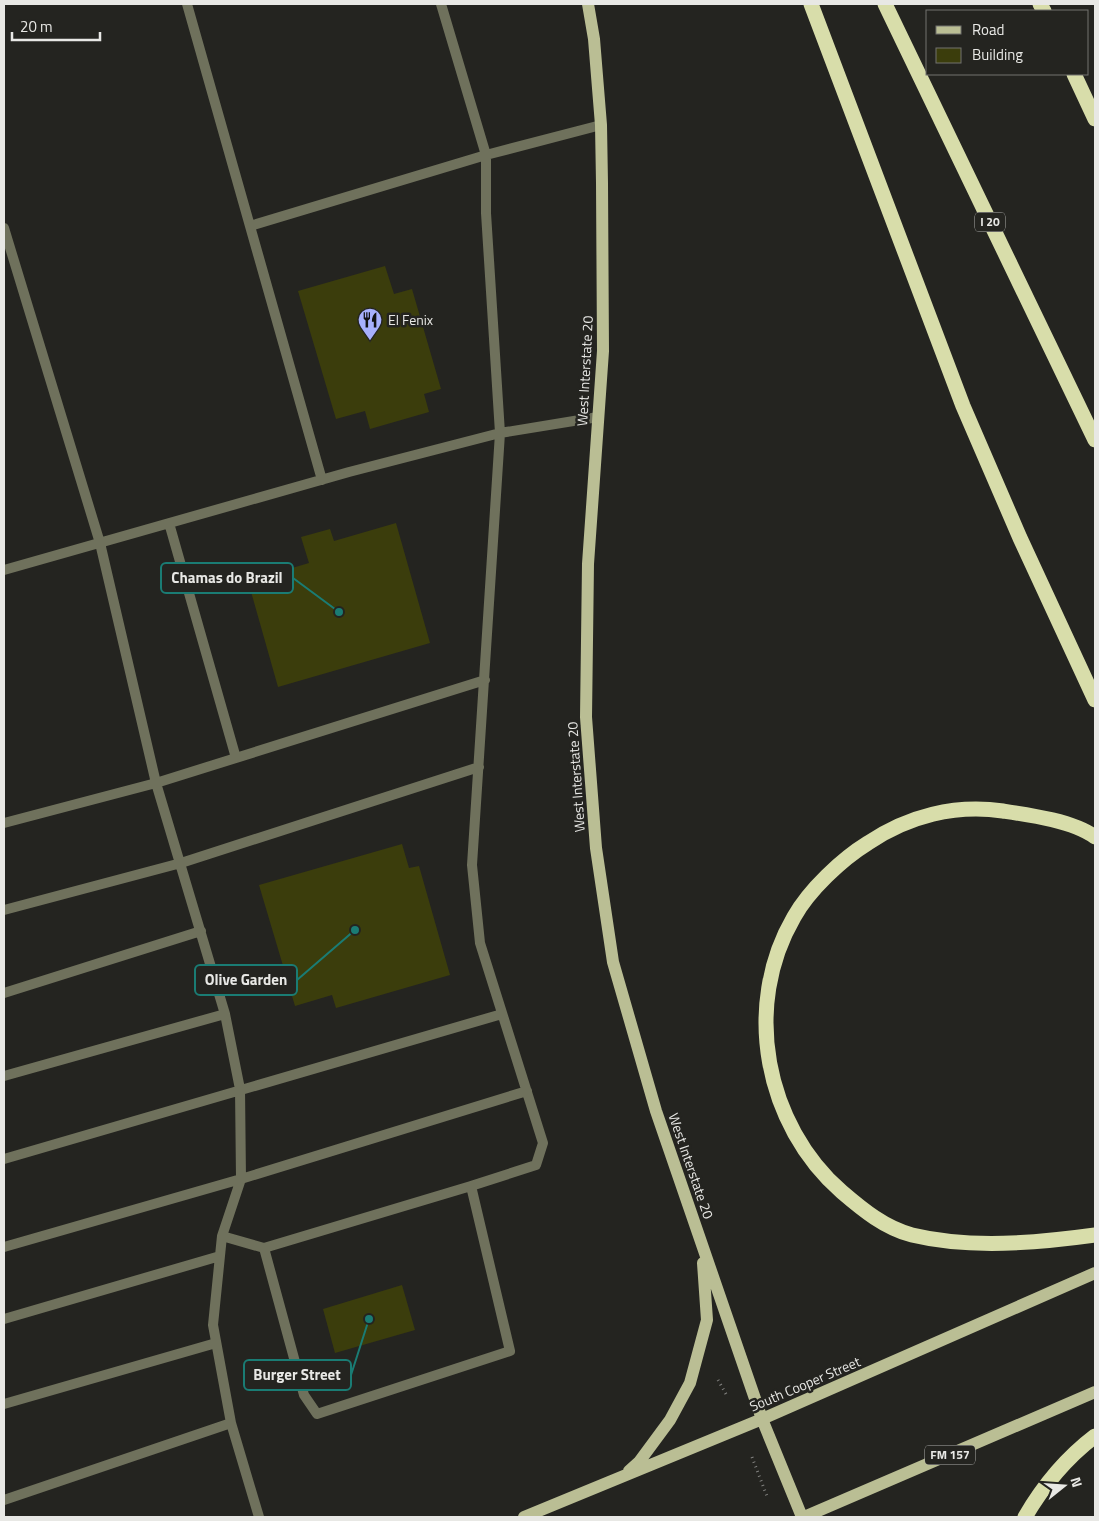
<svg xmlns="http://www.w3.org/2000/svg" width="1099" height="1521" viewBox="0 0 1099 1521" font-family="'Titillium Web',sans-serif">
  <style>
    .building { fill: #3b3d0c }
    .lines { fill: none; stroke-linecap: round; stroke-linejoin: round }
    .path { stroke: #838380; stroke-width: 3; stroke-dasharray: 1 4; stroke-linecap: butt }
    .service { stroke: #6f715c; stroke-width: 10 }
    .primary { stroke: #babe94; stroke-width: 12 }
    .motorway { stroke: #d8ddaa; stroke-width: 15 }
    .labels { text-anchor: middle; stroke-width: 5; stroke-linejoin: round; paint-order: stroke }
    .shield { fill: #242420; stroke: #adadaa; stroke-width: 1 }
    .shield-label { font-size: 12px; font-weight: bold; fill: #e8e8e5 }
    .poi-label { font-size: 14px; fill: #e8e8e5; stroke: #242420; text-anchor: start }
    .street-label { font-size: 14px; fill: #e8e8e5; stroke: #242420 }
    .leader { fill: none; stroke: #1a7c74; stroke-width: 2 }
    .callout-dot { fill: #1a7c74; stroke: #242420; stroke-width: 2 }
    .callout { fill: #242420; stroke: #1a7c74; stroke-width: 2 }
    .callout-label { font-size: 15px; text-anchor: middle; font-weight: bold; fill: #e8e8e5 }
  </style>
  <rect width="100%" height="100%" fill="#242420"/>
  <!-- building -->
  <path class="building" d="M385,266L394,294L412,289L441,389L424,394L429,412L370,429L365,411L336,419L298,291Z
    M396,523L430,643L278,687L248,581L309,563L301,537L330,529L334,541Z
    M402,844L409,868L419,866L450,975L336,1008L332,995L295,1006L259,885Z
    M402,1285L415,1330L335,1353L323,1309Z"/>
  <g class="lines">
    <!-- path -->
    <path class="path" d="M718,1380L726,1394
      M752,1457L768,1499"/>
    <!-- service -->
    <path class="service" d="M187,4L322,480
      M441,4L486,155L601,125
      M4,228L100,543L156,783L225,1014L240,1089L241,1179L222,1236
      M169,523L236,758
      M4,570L349,472L500,433L598,417
      M4,823L156,783L485,680
      M4,910L181,863L479,767
      M4,993L201,931
      M4,1076L225,1014
      M4,1159L502,1014
      M4,1247L241,1179L527,1091
      M264,1248L471,1186
      M4,1319L220,1256
      M4,1404L216,1343
      M231,1423L259,1517
      M4,1500L231,1423L213,1325L222,1236L264,1248L304,1395L317,1414L510,1351L471,1186L536,1165L543,1143L480,943L472,865L500,433L486,213V155L250,226"/>
    <!-- primary -->
    <path class="primary" d="M588,4L594,39L601,125L602,183L603,351L588,564L586,717L596,848L613,962L656,1111L762,1419L802,1517
      M629,1471L639,1462L670,1420L690,1383L707,1320L703,1263
      M524,1517L762,1419L1095,1273
      M804,1517L1095,1392"/>
    <!-- motorway -->
    <path class="motorway" d="M811,4L963,406L1020,538L1095,700
      M885,4L1095,440
      M1040,4L1044,11
      M1074,74L1095,119
      M1095,837C1073,821 1030,815 1003,811C955,804 908,816 868,843C842,859 809,890 794,917C742,1006 765,1125 842,1192C863,1210 885,1228 912,1235C970,1249 1037,1243 1095,1235
      M1025,1517C1043,1486 1066,1458 1095,1436"/>
  </g>
  <!-- icons -->
  <defs>
    <symbol id="restaurant-pin" viewBox="-11 -11 22 30"><path d="M0 17L-7.5 6A9.5 9.5 0 1 1 7.5 6Z" fill="#a7b0fc" stroke="#242420"/><path d="M-5-6h1v4h1v-4h1v4h1v-4h1v5L-1.5 .5V6h-2V.5L-5-1ZM5-6V6H3V1.5H1.5Q1.5-4 5-6Z" fill="#111"/></symbol>
  </defs>
  <g fill-rule="evenodd">
    <use href="#restaurant-pin" x="356" y="306" width="28" height="38"/>
  </g>
  <g class="labels">
    <!-- shield labels -->
    <g class="shield">
      <rect x="975" y="212.5" width="30" height="19" rx="4"/>
      <rect x="925" y="1445.5" width="50" height="19" rx="4"/>
    </g>
    <g class="shield-label">
      <text x="990" y="226">I 20</text>
      <text x="950" y="1459">FM 157</text>
    </g>
    <!-- poi labels -->
    <g class="poi-label">
      <text x="388" y="325">El Fenix</text>
    </g>
    <!-- street labels -->
    <g class="street-label">
      <text transform="translate(585 371) rotate(-87)" y="5">West Interstate 20</text>
      <text transform="translate(576 777) rotate(-94)" y="5">West Interstate 20</text>
      <text transform="translate(691 1166) rotate(71)" y="5">West Interstate 20</text>
      <text transform="translate(805 1384) rotate(-23)" y="5">South Cooper Street</text>
    </g>
  </g>
  <!-- callouts -->
  <path class="leader" d="M339 612L293 578M355 930L297 980M369 1319L351 1375"/>
  <g class="callout-dot">
    <circle cx="339" cy="612" r="5"/>
    <circle cx="355" cy="930" r="5"/>
    <circle cx="369" cy="1319" r="5"/>
  </g>
  <g class="callout">
    <rect x="161" y="563" width="132" height="30" rx="5"/>
    <rect x="195" y="965" width="102" height="30" rx="5"/>
    <rect x="244" y="1360" width="107" height="30" rx="5"/>
  </g>
  <g class="callout-label">
    <text x="227" y="583">Chamas do Brazil</text>
    <text x="246" y="985">Olive Garden</text>
    <text x="297" y="1380">Burger Street</text>
  </g>
  <!-- border -->
  <rect width="1099" height="1521" fill="none" stroke="#e8e8e5" stroke-width="10"/>
  <!-- legend -->
  <rect x="926" y="10" width="162" height="65" fill="#242420" stroke="#72726f"/>
  <rect x="936" y="26" width="25" height="8" fill="#babe94" stroke="#72726f"/>
  <text x="972" y="35" font-size="15" fill="#e8e8e5">Road</text>
  <rect x="936" y="48" width="25" height="15" fill="#3b3d0c" stroke="#72726f"/>
  <text x="972" y="60" font-size="15" fill="#e8e8e5">Building</text>
  <!-- north arrow -->
  <g transform="translate(1064 1486) rotate(73)" stroke="#242420" stroke-width="4" paint-order="stroke">
  <path d="M0-4L9 19L0 12L-9 19Z" fill="#e8e8e5"/>
  <text y="-8" font-size="14" font-weight="bold" text-anchor="middle" fill="#e8e8e5">N</text>
  </g>
  <!-- scale -->
  <path d="M12 32v8h88v-8" fill="none" stroke="#e8e8e5" stroke-width="2.5"/>
  <text x="20" y="32" font-size="15" fill="#e8e8e5" stroke="#242420" stroke-width="4" paint-order="stroke">20 m</text>
</svg>
